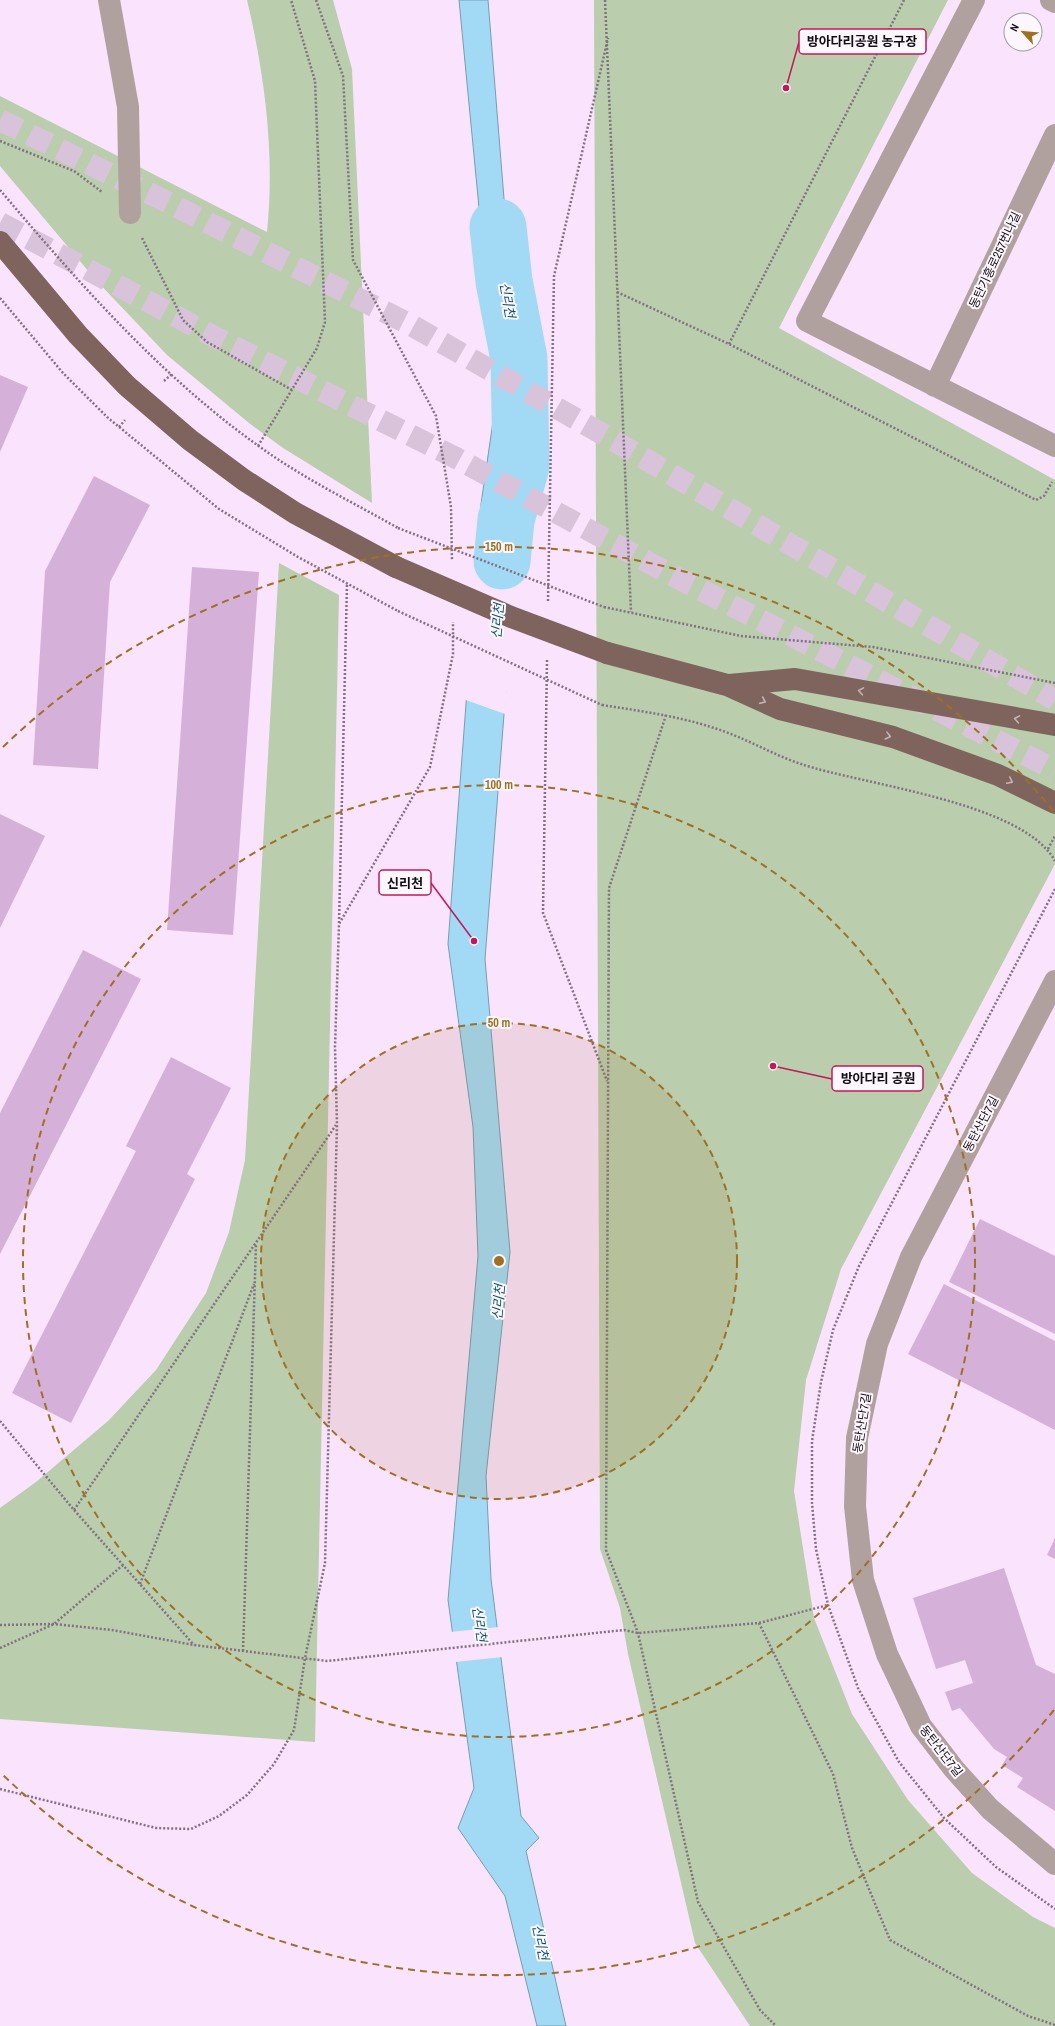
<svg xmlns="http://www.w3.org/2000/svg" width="1055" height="2026" viewBox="0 0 1055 2026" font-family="'Archivo Narrow','Noto Sans KR',sans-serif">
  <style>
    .green { fill: #bacdac }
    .water { fill: #a2daf6; stroke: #789cb3 }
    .pier { fill: #fae3fd }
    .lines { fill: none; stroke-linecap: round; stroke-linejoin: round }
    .river { stroke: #a2daf6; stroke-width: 57 }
    .building { fill: #d5b1da }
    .minor-tunnel { stroke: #d8c3da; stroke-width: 22; stroke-dasharray: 22 11; stroke-linecap: butt }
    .highway-tunnel { stroke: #d8c3da; stroke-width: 22; stroke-dasharray: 22 11; stroke-linecap: butt }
    .path { stroke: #817182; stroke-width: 2.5; stroke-dasharray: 2 2; stroke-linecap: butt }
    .minor { stroke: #b1a19e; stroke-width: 22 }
    .major { stroke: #7f645e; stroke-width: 22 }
    .path-bridge { stroke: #817182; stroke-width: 2.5; stroke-dasharray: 2 2; stroke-linecap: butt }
    .major-bridge { stroke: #7f645e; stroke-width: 22 }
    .oneway { stroke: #c4b5b5 }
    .ring { fill: none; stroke: #9f6f22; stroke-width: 2; stroke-dasharray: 7 5 }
    .labels { text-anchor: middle; stroke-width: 4; stroke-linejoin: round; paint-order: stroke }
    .street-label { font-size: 12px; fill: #150d16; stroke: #fcf7fd }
    .water-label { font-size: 13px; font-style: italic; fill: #0b536f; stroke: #fcf7fd }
    .centre { fill: #9f6f22; stroke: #fcf7fd; stroke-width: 2 }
    .ring-label { font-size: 12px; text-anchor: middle; font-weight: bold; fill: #9f6f22; stroke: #fcf7fd; stroke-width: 4; stroke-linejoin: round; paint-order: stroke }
    .leader { fill: none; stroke: #c2185b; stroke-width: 1.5 }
    .callout-dot { fill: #c2185b; stroke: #fcf7fd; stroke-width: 1.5 }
    .callout { fill: #fcf7fd; stroke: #c2185b; stroke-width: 1.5 }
    .callout-label { font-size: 13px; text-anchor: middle; font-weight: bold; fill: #150d16 }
  </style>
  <rect width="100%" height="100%" fill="#fae3fd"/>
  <!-- green -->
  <path class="green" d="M247,0H333L352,69L372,503L283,448L249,423L167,355L95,279L0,166V96L267,232C275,154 265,76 247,0Z
    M594,0H948L779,328L1055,480V864L841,1269L806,1380L794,1491L814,1618L852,1714L908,1800L972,1873L1033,1917L1055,1928V2026H750L695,1943L628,1654L620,1608L600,1549Z
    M279,563L339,595L315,1742L0,1719V1508L36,1482L108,1421L156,1370L206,1293L229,1232L245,1160Z"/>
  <!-- water -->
  <path class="water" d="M459,0H488L505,211L518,534L485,959L510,1252L486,1476L491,1579L521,1816L539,1838L526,1851L566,2026H537L505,1896L458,1828L474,1788L448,1600L478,1256L473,1127L448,944L481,504L497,394Z"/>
  <!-- pier -->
  <path class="pier" d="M478,517L520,534L505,714L463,699Z
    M499,1627L503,1657L455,1662L450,1632Z"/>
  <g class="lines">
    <!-- river -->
    <path class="river" d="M498,227L504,281L519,359L521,466L506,520L502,561"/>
  </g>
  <!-- building -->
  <path class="building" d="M0,375L28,387L0,452Z
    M94,476L150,505L110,582L98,769L33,765L45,571Z
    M192,567L259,572L233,935L167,930Z
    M0,814L45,836L0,928Z
    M83,950L141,979L0,1254V1113Z
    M171,1057L231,1088L187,1174L195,1179L71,1423L12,1393L136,1151L126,1146Z
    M980,1219L1055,1256V1334L949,1282Z
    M944,1284L1055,1341V1430L908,1354Z
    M1055,1538V1559L1047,1555Z
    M1004,1568L1036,1665L1055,1674V1811L1017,1787L1023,1778L1002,1765L1007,1757L994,1749L960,1708L952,1711L945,1692L973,1683L965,1660L936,1669L913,1598Z"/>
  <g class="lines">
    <!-- minor-tunnel -->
    <path class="minor-tunnel" d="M0,120L163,200L411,325L606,436L1055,700"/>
    <!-- highway-tunnel -->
    <path class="highway-tunnel" d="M0,223L213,336L456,458L666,572L1055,770"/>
    <!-- path -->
    <path class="path" d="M316,0L343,76L353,260L436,416L451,507L452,561
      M605,0L631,612
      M0,141L74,171L102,192
      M0,190C79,283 160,376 260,447C303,478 352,502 398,528
      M142,238L183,320L207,342L292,390
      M617,292L729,344L1036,500L1044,496L1052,482
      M0,298L63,373L107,417L219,509L298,557L398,611
      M729,344L904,0
      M164,381L172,374
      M119,427L125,420
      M258,446L317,348L325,322L315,81L291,0
      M548,601L554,276L608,38
      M604,607L741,636L873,647L1055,683
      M547,660L543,913L607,1081
      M602,705C640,711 678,716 714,728C744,737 771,754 801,764C863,785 1023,802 1055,861
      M666,715L609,888L606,1550L638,1633L698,1902L760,2010L776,2026
      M1048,849L1055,836
      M1055,889L859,1266L833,1330L821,1382L812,1441V1503L816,1549L828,1605L858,1688L899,1762L944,1818L996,1867L1055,1909
      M339,923L347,584
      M0,1421L74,1510L194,1645
      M74,1510L336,1125
      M140,1584L254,1284
      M759,1623L833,1774L852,1848L890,1940L1028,2016L1055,2025
      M0,1625L54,1624L112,1630L194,1645L327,1661L624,1630L638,1633L759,1623L828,1605
      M0,1648L54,1624L123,1565
      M243,1651L256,1244
      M0,1789L156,1828L191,1829L219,1816L247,1795L274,1764L294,1730L305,1658L325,1563L337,1125L335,1047L339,924L430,767L453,654V622"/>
    <!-- minor -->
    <path class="minor" d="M109,0L128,107L130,213
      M974,0L807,321L1055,446
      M1051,0L1055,2
      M935,386L1055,135
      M1055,981L911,1257L877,1344L857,1438L855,1506L863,1580L887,1654L921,1726L954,1769L990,1809L1055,1864"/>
    <!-- major -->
    <path class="major" d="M0,242L78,335L127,386L190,440L244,480L295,513L396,567
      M607,653L727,685L780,709L893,737L998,775L1055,803
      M729,685L795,679L1055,725"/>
    <!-- path-bridge -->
    <path class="path-bridge" d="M398,528L604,607
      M398,611L602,705"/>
    <!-- major-bridge -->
    <path class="major-bridge" d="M396,567L511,617L607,653"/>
  </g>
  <!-- one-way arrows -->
  <defs><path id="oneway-chevron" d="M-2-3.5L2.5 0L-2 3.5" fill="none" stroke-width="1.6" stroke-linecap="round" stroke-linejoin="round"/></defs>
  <g class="oneway">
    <use href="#oneway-chevron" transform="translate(861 691) rotate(-170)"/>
    <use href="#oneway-chevron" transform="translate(763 701) rotate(25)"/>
    <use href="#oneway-chevron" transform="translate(1017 719) rotate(-170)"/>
    <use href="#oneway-chevron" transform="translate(888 736) rotate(14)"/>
    <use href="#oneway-chevron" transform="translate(1010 781) rotate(26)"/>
  </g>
  <!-- distance rings -->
  <circle cx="499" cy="1261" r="238" fill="#9f6f22" fill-opacity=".12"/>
  <g class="ring">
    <circle cx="499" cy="1261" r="238"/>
    <circle cx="499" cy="1261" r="476"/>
    <path d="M1054 1710A714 714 0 0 1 3 1775M3 747A714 714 0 0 1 1054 812"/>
  </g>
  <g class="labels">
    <!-- street labels -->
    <g class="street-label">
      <text transform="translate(995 260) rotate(-65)" y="4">동탄기흥로257번나길</text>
      <text transform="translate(981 1124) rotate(-62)" y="4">동탄산단7길</text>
      <text transform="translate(862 1423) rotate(-81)" y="4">동탄산단7길</text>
      <text transform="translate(941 1751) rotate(52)" y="4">동탄산단7길</text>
    </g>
    <!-- water labels -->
    <g class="water-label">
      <text transform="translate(508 300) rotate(80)" y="5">신리천</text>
      <text transform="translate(497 621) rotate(-85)" y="5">신리천</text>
      <text transform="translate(498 1302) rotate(-85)" y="5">신리천</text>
      <text transform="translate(480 1624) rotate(82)" y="5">신리천</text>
      <text transform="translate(541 1942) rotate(78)" y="5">신리천</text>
    </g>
  </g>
  <circle cx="499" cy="1261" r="6" class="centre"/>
  <g class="ring-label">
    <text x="499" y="551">150 m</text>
    <text x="499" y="789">100 m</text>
    <text x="499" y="1027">50 m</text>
  </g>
  <!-- callouts -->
  <path class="leader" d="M786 88L799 42M474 941L431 883M773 1066L832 1079"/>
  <g class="callout-dot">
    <circle cx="786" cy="88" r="4"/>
    <circle cx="474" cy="941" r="4"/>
    <circle cx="773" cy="1066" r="4"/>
  </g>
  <g class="callout">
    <rect x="799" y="29" width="127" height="25" rx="4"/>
    <rect x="379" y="870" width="52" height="25" rx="4"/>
    <rect x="832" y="1066" width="91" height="25" rx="4"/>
  </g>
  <g class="callout-label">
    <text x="862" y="46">방아다리공원 농구장</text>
    <text x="405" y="888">신리천</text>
    <text x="878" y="1083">방아다리 공원</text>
  </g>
  <!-- north arrow -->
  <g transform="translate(1023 32) rotate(297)"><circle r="19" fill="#fcf7fd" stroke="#a099a1"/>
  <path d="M0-3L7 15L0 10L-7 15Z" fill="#9f6f22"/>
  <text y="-6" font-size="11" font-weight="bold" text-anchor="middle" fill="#150d16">N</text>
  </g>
</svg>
